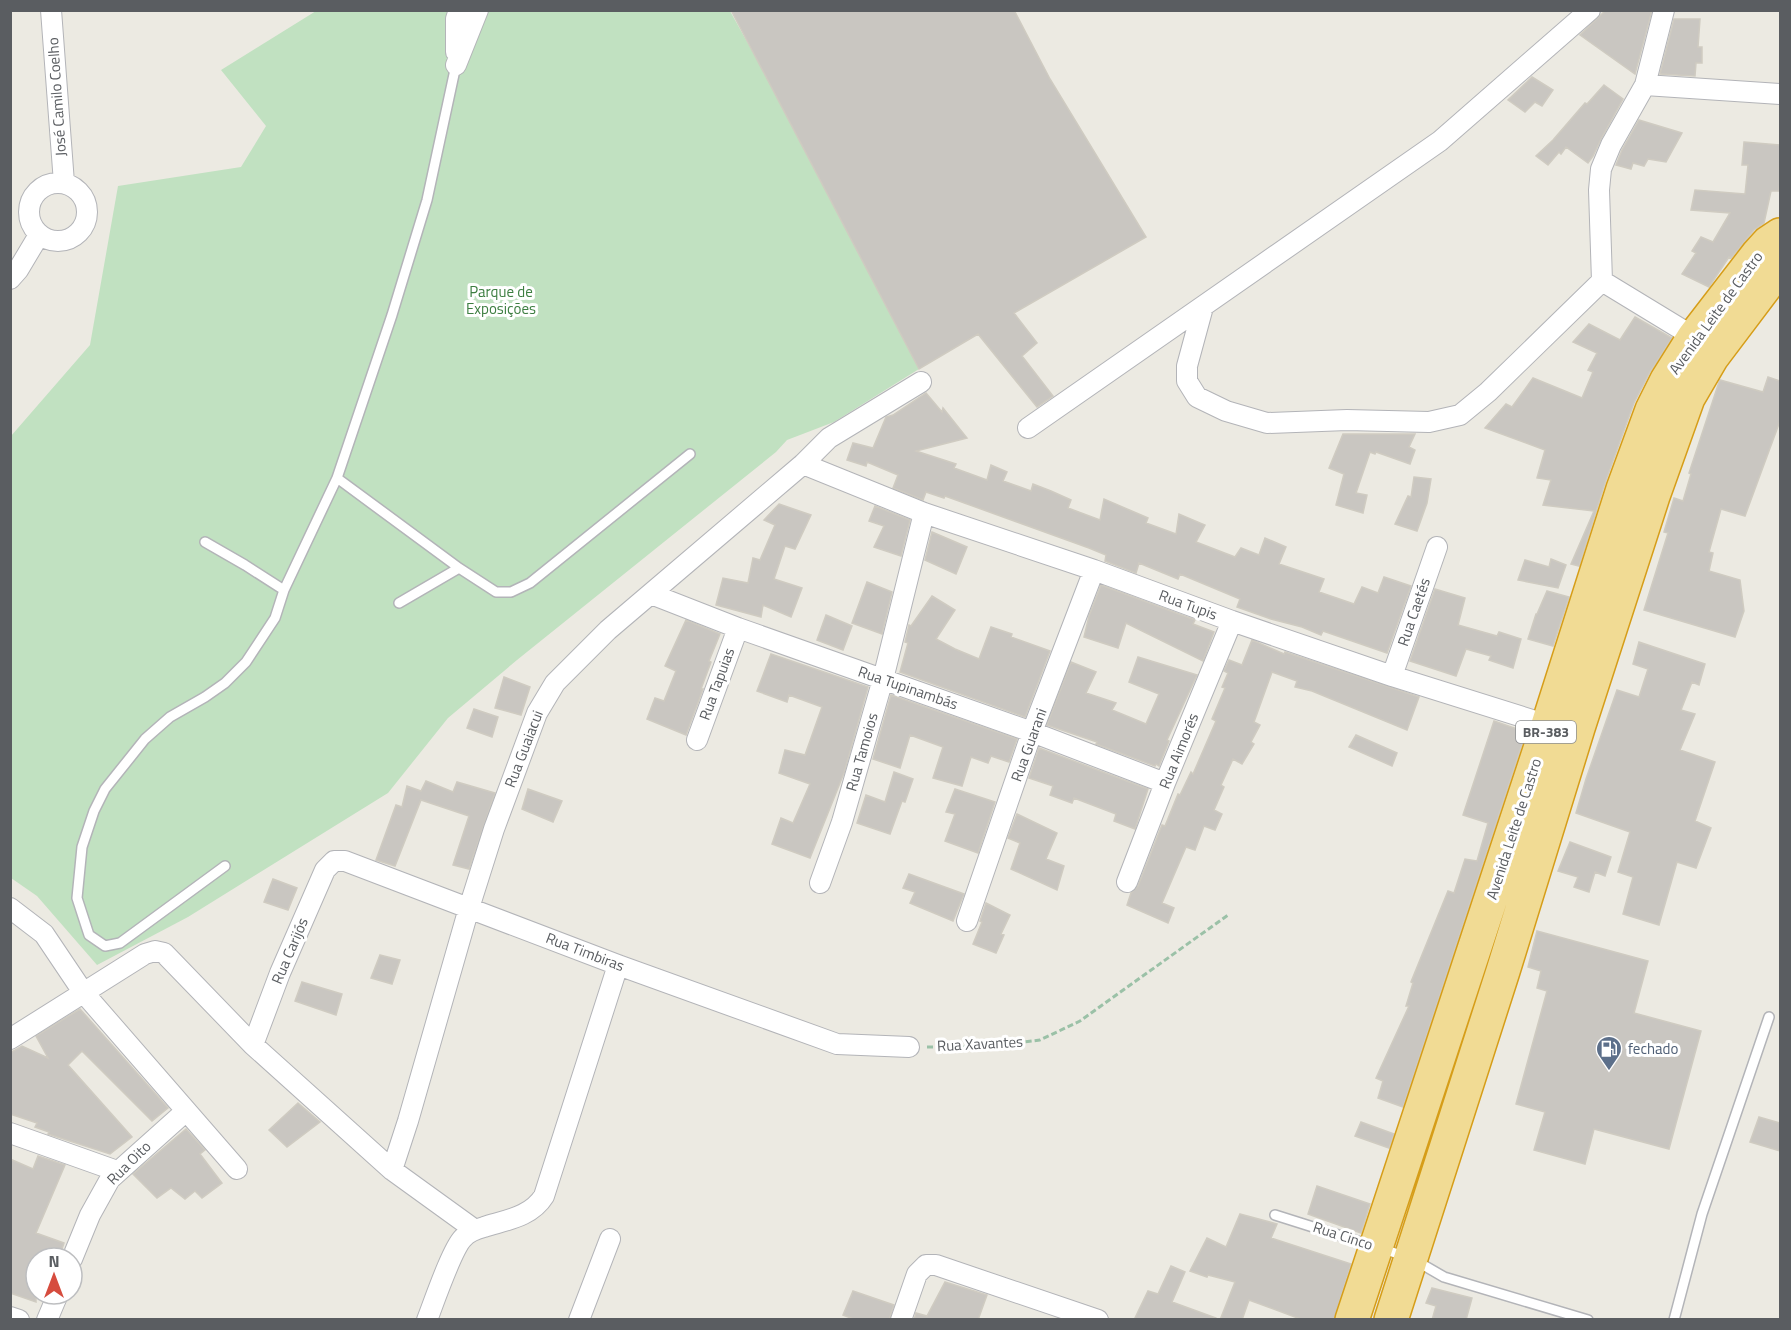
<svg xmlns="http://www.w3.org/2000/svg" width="1791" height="1330" viewBox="0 0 1791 1330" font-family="'Titillium Web',sans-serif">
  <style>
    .green { fill: #c1e1c1 }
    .building { fill: #c9c6c1; stroke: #cfcbc1; stroke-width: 1.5 }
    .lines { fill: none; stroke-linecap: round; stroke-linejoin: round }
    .lane-casing { stroke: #b3b4b8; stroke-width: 12 }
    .street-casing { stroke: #b3b4b8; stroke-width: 22 }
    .highway-casing { stroke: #d69d18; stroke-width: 36 }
    .path { stroke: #9bc1a7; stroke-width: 3; stroke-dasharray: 6 3; stroke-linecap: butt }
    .lane { stroke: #fff; stroke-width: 9 }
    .street { stroke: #fff; stroke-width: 20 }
    .highway { stroke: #f1db94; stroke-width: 33 }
    .labels { text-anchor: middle; stroke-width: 6; stroke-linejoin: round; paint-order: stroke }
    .shield { fill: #fff; stroke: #8c8e90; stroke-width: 1.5 }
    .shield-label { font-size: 14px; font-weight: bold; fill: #5a5d61 }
    .street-label { font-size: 15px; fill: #5a5d61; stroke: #fff }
    .park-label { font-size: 15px; fill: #3d7e41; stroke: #fff }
    .service-label { font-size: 15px; fill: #4e5e75; stroke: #fff; text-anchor: start }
  </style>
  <rect width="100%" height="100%" fill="#eceae2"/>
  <!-- green -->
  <path class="green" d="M316,11H730L815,164L919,369L834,422L787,440L776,452L517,660L448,718L388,793L188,917L97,965L37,896L11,878V436L90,345L118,186L241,167L266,126L221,70Z"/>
  <!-- building -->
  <path class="building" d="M731,10H1014L1050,79L1146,237L1014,313L1037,343L1022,356L1053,396L1037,407L978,334L919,369Z
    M1606,10H1652L1635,74L1580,35Z
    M1674,19H1700L1698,47H1702V63H1696L1695,76L1660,74Z
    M1532,77L1553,90L1542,106L1535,102L1525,112L1508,100Z
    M1604,85L1623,99L1601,139L1593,156L1588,163L1566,147L1561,154L1559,152L1548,165L1536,156L1553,140L1585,103L1587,104Z
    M1639,120L1682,133L1666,162L1648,159L1644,166L1633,163L1631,169L1616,165L1622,150Z
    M1744,142L1780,145V182L1779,191H1771L1764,223L1754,230L1731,258L1729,257L1709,287L1682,274L1696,253L1692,251L1701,237L1713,242L1730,213L1691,210L1695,190L1745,194L1748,165H1742Z
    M1635,317L1672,338L1650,372L1634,403L1605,483L1579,566L1571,564L1594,511L1543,505L1551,480L1537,478L1545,450L1485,428L1506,404L1512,407L1533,378L1582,398L1593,372L1588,370L1597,353L1573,342L1589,324L1620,340Z
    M1768,377L1780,381V421L1745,516L1721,509L1709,552L1713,553L1709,571L1740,580L1744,611L1735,637L1644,610L1668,533L1664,532L1674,498L1683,501L1691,474L1689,473L1718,385L1720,380L1763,392Z
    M926,393L942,412L943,408L967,438L916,451L956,464L954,468L987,480L991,465L1007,472L1003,481L1031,491L1033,484L1051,491L1071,500L1068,508L1100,520L1104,499L1148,518L1146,523L1176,534L1179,514L1205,525L1196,542L1235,557L1241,548L1259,555L1265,538L1286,547L1279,564L1324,579L1319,592L1354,604L1362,587L1378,593L1384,577L1411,586L1387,653L1323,631L1321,635L1302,627L1271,619L1237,607L1240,599L1180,574L1178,579L1139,563L1136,573L1105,561L1106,555L1089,548L945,496L944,498L926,492L923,500L893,488L898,475L867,462L866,466L847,460L853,443L873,448L886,417L893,415Z
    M1343,434H1415L1409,447L1415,450L1410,464L1376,452L1375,454L1370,452L1356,493L1367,495L1363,513L1336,505L1344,474L1329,468Z
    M1414,477L1431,479L1427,503L1417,531L1395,524L1408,496L1411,497Z
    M779,504L811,515L795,549L785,546L774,579L802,588L791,617L763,605L761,617L716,605L723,578L748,583L753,558L760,560L775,525L764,520Z
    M875,506L910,520L901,556L874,547L884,526L869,521Z
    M932,532L967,547L956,574L925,560Z
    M1551,559L1566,565L1558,588L1518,580L1525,560L1549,567Z
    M867,582L892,592L882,634L852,623Z
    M1101,585L1195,620L1193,624L1214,632L1203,661L1126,623L1118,648L1084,637L1089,616Z
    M1435,589L1465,598L1458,625L1497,636L1499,632L1521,639L1513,668L1489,660L1491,656L1466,649L1456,676L1410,661Z
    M1547,591L1569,597L1553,646L1528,639L1536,614H1537Z
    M932,596L955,610L936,639L955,649L979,659L991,627L1012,634L1011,637L1050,651L1025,717L900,672L908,643L905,642L909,625L911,626Z
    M826,615L852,626L843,650L817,640Z
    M686,620L720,634L709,661L711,662L701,689H703L686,735L647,719L655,698L664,701L676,671L665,666Z
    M1252,640L1284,654L1285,652L1419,697L1407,730L1312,691L1295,687L1297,681L1272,672L1254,722L1260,725L1251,742L1254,744L1242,764L1233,759L1221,785L1224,787L1214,810L1222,814L1215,830L1204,826L1195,850L1186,847L1162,903L1174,908L1168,923L1127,905L1131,893L1138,886L1162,825L1165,826L1178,794L1180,795L1191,772L1193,774L1216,721L1212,719L1225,688L1222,687L1228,673L1224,671L1229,660L1242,665Z
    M1639,642L1705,664L1699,685L1692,682L1681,710L1695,714L1680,750L1715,762L1695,821L1711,828L1696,868L1677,862L1659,925L1623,914L1633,877L1618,872L1630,832L1576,813L1586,779L1617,690L1639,697L1648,669L1633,664Z
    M771,654L868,687L844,773L810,858L772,844L781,818L793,823L810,784L779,773L785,750L805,755L822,707L789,695L787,702L757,691Z
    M1138,657L1197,675L1167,740L1169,741L1159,766L1156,764L1155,766L1096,744L1097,742L1047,725L1071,662L1096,672L1086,693L1116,703L1112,710L1146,724L1159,694L1129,682Z
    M504,677L530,687L521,715L495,708Z
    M891,695L1017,739L1009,762L991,756L988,763L971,757L962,786L933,778L943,747L910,735L900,768L873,759Z
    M474,709L498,717L492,737L467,728Z
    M1494,721L1526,732L1403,1107L1378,1098L1383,1081L1376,1078L1409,1006H1406L1413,983L1411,982L1448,891L1454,893L1465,859L1477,861L1488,823L1463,815Z
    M1356,735L1397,753L1392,766L1349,747Z
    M1039,748L1148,789L1135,829L1114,821L1116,814L1074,798L1072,803L1050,795L1053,786L1029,778Z
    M894,772L913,779L905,802L902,801L890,834L857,823L866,795L885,802Z
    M426,781L453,792L457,782L495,793L469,869L453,865L469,816L421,800L395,866L376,860L396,805L402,807L407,786L421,791Z
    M528,789L562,801L553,822L522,809Z
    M955,789L995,802L978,853L945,841L955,814L946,812Z
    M1017,814L1057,833L1046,859L1064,866L1057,890L1011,869L1020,843L1008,838Z
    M1570,842L1611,857L1605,876L1595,872L1589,892L1574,887L1578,877L1558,871Z
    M909,874L964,894L953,921L910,903L915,892L903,888Z
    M273,879L297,888L288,910L264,902Z
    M986,903L1010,915L1001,934L1004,935L996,953L973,944L982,922L980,921Z
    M1537,931L1648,961L1634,1013L1701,1031L1669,1149L1594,1129L1585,1164L1534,1150L1545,1112L1516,1104L1547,991L1537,988L1541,971L1528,967Z
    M380,955L400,960L392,984L371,978Z
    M302,982L342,994L336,1015L295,1001Z
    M80,1009L168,1108L152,1121L82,1051L68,1065L132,1137L110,1154L48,1134L49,1132L35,1127L37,1123L10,1114V1053L22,1046L48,1058L36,1036Z
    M298,1103L320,1122L287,1147L269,1130Z
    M1759,1117L1780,1123V1151L1750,1142Z
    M1361,1122L1394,1134L1389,1148L1355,1136Z
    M186,1129L205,1150L200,1154L222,1183L202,1198L195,1191L185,1199L171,1188L157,1198L133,1174Z
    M38,1156L65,1165L36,1233L64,1243L59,1258H36V1302L10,1293V1159L33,1169Z
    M1317,1186L1370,1204L1361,1233L1308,1214Z
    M1240,1214L1277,1224L1271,1238L1351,1264L1334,1320H1303L1249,1300L1242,1320H1220L1235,1282L1208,1275L1207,1277L1190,1271L1207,1238L1226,1247Z
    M1171,1266L1185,1272L1172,1302L1216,1318V1320H1134L1148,1291L1158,1294Z
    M945,1282L987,1295L978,1320H914L916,1313L927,1316Z
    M1432,1288L1472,1298L1466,1320H1432L1436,1306L1426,1303Z
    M853,1291L894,1305L889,1320H856L843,1315Z"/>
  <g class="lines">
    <defs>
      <path id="lane" d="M456,65L427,200L392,315L337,478L459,568L496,592H511L530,583L690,454
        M205,542L245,565L284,590L337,478
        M399,603L459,568
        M225,866L120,943L105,946L89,935L77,898L82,847L94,811L105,789L145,739L170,717L205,697L225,683L246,662L275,618L284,590
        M1275,1215L1411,1258L1444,1277L1588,1320
        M1674,1320L1702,1214L1769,1017"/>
      <path id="street" d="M51,10L64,183
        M456,52V19L459,10
        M456,65L478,10
        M1645,85L1780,94
        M29 212a29 29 0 1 1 58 0a29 29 0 1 1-58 0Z
        M10,279L18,270L39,235
        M1602,281L1694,337
        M1203,307L1187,366V381L1197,397L1226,411L1267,423L1347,420L1429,422L1460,415L1488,392L1602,281L1599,190L1601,169L1611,145L1645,85L1664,10
        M1028,428L1440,141L1590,10
        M803,464L924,513L1094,570L1232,621L1392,676L1548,725L1556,724
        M651,594L738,628L1032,732L1165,783
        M1392,676L1437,547
        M697,740L738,628
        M1127,882L1165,783L1232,621
        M820,883L842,822L883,679L924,513
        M10,908L44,934L83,992L237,1169
        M967,921L1032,732L1094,570
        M10,1039L145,954L155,951L164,953L253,1045L392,1170L475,1230
        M253,1045L280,973L325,870L334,861H345L618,965L837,1044L909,1047
        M10,1133L117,1171
        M392,1170L408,1121L469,908L494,829L537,713L555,683L608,630L803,464L829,438L921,382
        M72,1259L90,1215L110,1179L186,1111
        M10,1317L19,1320
        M47,1320L58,1294
        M427,1320C434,1302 452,1249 463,1238C468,1232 477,1229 484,1227C506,1220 531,1217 544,1196L618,965
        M579,1320L610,1239
        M901,1320L917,1274L926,1265H936L1098,1320"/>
      <path id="highway" d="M1352,1320L1548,725L1623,489L1652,410L1667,380L1694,337L1758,254L1768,243L1780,235
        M1391,1320L1503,971L1578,728L1653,496L1688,398L1712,357L1780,267"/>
    </defs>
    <!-- lane casing -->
    <use href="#lane" class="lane-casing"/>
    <!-- street casing -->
    <use href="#street" class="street-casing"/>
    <!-- highway casing -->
    <use href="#highway" class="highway-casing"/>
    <!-- path -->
    <path class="path" d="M927,1047H983L1040,1040L1080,1021L1228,915"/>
    <!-- lane -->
    <use href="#lane" class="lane"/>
    <!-- street -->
    <use href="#street" class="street"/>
    <!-- highway -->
    <use href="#highway" class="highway"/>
  </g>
  <!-- icons -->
  <defs>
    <symbol id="fuel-pin" viewBox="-11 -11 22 30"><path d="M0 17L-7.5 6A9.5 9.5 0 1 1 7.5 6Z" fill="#5c6f8a" stroke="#fff"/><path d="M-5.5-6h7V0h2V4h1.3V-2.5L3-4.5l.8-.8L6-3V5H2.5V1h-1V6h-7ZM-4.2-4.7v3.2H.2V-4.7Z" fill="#fff"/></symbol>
  </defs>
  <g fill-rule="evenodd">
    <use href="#fuel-pin" x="1594" y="1034" width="30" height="40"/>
  </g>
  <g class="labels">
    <!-- shield labels -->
    <rect class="shield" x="1516" y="721" width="60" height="22" rx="4.5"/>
    <g class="shield-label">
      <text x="1546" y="737">BR-383</text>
    </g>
    <!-- street labels -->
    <g class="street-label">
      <text transform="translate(57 97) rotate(-94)" y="5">José Camilo Coelho</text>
      <text transform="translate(1716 313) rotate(-54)" y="5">Avenida Leite de Castro</text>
      <text transform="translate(1188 605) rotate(20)" y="5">Rua Tupis</text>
      <text transform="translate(1414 612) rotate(-71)" y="5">Rua Caetés</text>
      <text transform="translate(717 684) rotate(-70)" y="5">Rua Tapuias</text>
      <text transform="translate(908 688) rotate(19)" y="5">Rua Tupinambás</text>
      <text transform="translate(1029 745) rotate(-70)" y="5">Rua Guarani</text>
      <text transform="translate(524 749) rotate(-69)" y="5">Rua Guaiacui</text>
      <text transform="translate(1179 751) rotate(-68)" y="5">Rua Aimorés</text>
      <text transform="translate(862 752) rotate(-74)" y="5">Rua Tamoios</text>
      <text transform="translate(1514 829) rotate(-72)" y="5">Avenida Leite de Castro</text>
      <text transform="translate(290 951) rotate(-67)" y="5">Rua Carijós</text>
      <text transform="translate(585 952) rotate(21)" y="5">Rua Timbiras</text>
      <text transform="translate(980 1044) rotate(-3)" y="5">Rua Xavantes</text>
      <text transform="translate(129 1163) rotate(-45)" y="5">Rua Oito</text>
      <text transform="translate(1343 1236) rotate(18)" y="5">Rua Cinco</text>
    </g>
    <!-- park labels -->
    <g class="park-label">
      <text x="501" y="297">Parque de<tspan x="501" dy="17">Exposições</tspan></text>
    </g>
    <!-- service labels -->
    <g class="service-label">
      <text x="1628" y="1054">fechado</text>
    </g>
  </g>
  <!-- border -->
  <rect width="1791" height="1330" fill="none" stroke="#5a5d61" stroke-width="24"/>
  <!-- north arrow -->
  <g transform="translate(54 1276)"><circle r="28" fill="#ffffff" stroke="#bdbec0" stroke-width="1.5"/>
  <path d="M0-4.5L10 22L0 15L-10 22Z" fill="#d64c3e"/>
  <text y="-9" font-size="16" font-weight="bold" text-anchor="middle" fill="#5a5d61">N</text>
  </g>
</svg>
